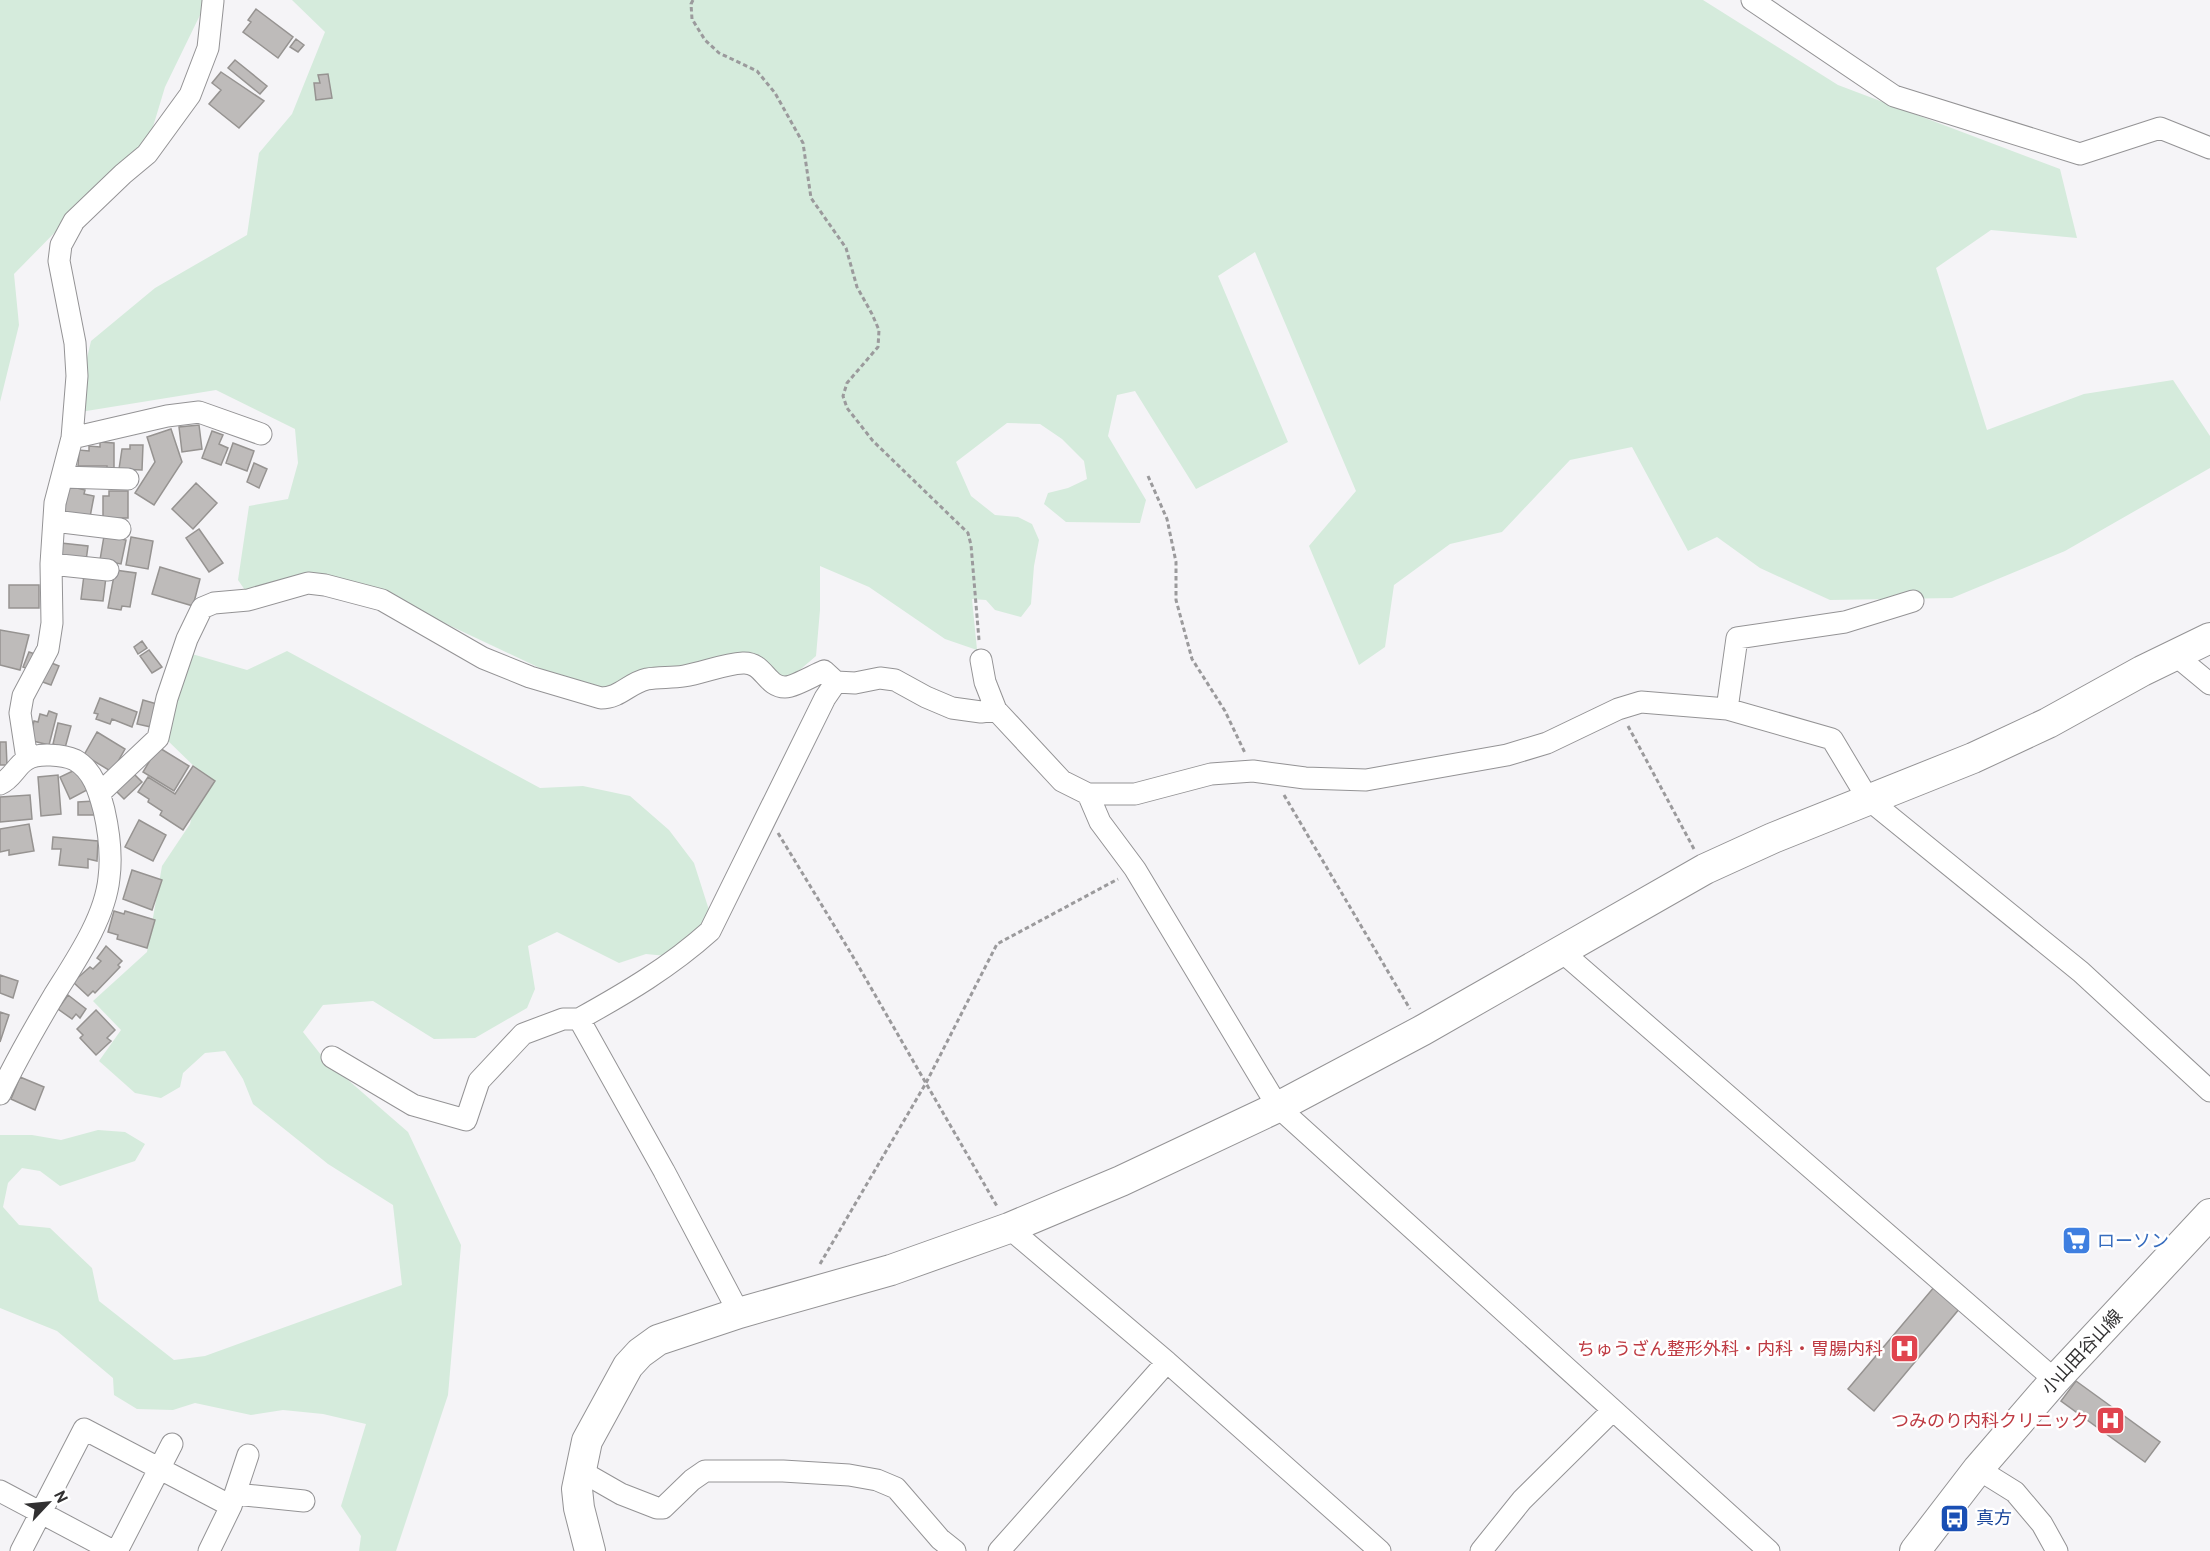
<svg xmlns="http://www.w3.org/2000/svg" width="2210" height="1551" viewBox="0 0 2210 1551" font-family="Overpass,'Noto Sans JP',sans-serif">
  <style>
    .green { fill: #d5ebdc }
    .building { fill: #bebbba; stroke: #969391; stroke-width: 1.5 }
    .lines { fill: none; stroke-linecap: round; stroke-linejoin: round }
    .street-casing { stroke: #949395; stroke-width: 23 }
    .secondary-casing { stroke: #949395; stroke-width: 32 }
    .path { stroke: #9b9a9c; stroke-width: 3; stroke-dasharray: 4.5 3; stroke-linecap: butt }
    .street { stroke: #fff; stroke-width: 21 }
    .secondary { stroke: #fff; stroke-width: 30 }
    .labels { text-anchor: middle; stroke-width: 5; stroke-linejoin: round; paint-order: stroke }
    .shop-label { font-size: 18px; fill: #366cbe; stroke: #fff; text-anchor: start }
    .health-label { font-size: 18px; fill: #be3a42; stroke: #fff; text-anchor: end }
    .street-label { font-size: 18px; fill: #313031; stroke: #fff }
    .transit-label { font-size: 18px; fill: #164399; stroke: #fff; text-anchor: start }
  </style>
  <rect width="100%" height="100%" fill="#f5f4f7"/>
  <!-- green -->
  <path class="green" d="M0,0H210L201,13L165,87L146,150L68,219L14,274L19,325L0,402Z
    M292,0H1703L1838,85L2060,169L2077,238L1991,230L1936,268L1987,430L2084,394L2173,380L2210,436V468L2065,551L1952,598L1830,600L1760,568L1717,537L1688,551L1632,447L1570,460L1502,532L1450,544L1394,585L1385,647L1359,665L1309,546L1356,491L1255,252L1218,276L1288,442L1196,489L1135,391L1117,395L1108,436L1146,500L1140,523L1066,522L1044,504L1048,493L1068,488L1087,479L1084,461L1062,439L1040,424L1007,423L956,462L971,496L995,515L1018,517L1032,524L1039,540L1034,566L1031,604L1021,617L995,610L986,600L972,599L977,650L945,639L869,587L820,566V610L816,656L795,674L780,678L764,662L601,692L561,678L387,596L347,581L247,593L238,580L249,506L288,499L298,463L295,429L216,390L74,413L91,341L155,288L247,235L259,153L292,114L325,32Z
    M287,651L540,788L583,786L630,796L669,830L694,863L709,910L708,929L667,956L646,954L619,963L557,932L528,946L535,989L527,1008L475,1038L434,1039L373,1001L323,1005L303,1032L325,1060L408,1132L461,1245L448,1395L396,1551H359L361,1536L341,1506L366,1424L323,1414L283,1410L251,1415L195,1403L173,1410L137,1409L114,1395L113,1378L57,1331L0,1308V1135H32L61,1140L98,1130L125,1132L145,1144L135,1161L60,1186L40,1171L22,1168L8,1183L3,1207L19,1225L50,1228L92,1268L99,1301L174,1360L205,1356L402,1285L393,1205L328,1164L253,1104L243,1079L225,1051L205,1053L183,1073L180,1087L161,1098L135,1093L99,1061L121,1030L93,1001L147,952L162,866L190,824L202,774L164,737L192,654L247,670Z"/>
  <!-- building -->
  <path class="building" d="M256,9L293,37L278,58L243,32L251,22L248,20Z
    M296,39L304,45L298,52L290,47Z
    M235,60L267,86L260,94L228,68Z
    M221,72L264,101L239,128L209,104L221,90L212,83Z
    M328,74L332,98L316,100L314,83H320L318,75Z
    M199,425L202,449L182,452L179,427Z
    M171,429L182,462L154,505L135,493L155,462L147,437Z
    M212,431L223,435L219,444L228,448L221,465L202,458Z
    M100,442L114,443V470H107V466H78L79,450L89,451V446L100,447Z
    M233,443L254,451L247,471L226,463Z
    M130,445H143L142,470L119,469L122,449H130Z
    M254,463L267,469L259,488L247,482Z
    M196,483L217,503L193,529L172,509Z
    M69,486L85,490L84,494L94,496L90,517L64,512Z
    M109,491H128V518H103V496H109Z
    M199,529L223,563L209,572L186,538Z
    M104,536L126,540L121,564L100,560Z
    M131,537L153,541L148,569L126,565Z
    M61,543L88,546L86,561L60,557Z
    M160,567L200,579L193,606L152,594Z
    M115,570L136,573L130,607L122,606L121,610L108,608Z
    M84,575L106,577L103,601L81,599Z
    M9,585H39V608H9Z
    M0,630L29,635L20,670L0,665Z
    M142,641L147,648L138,654L134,647Z
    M149,650L162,667L152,673L140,656Z
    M29,652L35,654L29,669L23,667Z
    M49,662L59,666L51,685L40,681Z
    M100,698L137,712L132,727L112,719L110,724L96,719L98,714L94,713Z
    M143,700L157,704L151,727L137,724Z
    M49,711L57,714L49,745L29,740L34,721L38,722L40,714L47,716Z
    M58,723L71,726L65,748L53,744Z
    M97,732L125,749L112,772L84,755Z
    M0,742H6L7,765H0Z
    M158,747L189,766L174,791L143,772Z
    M193,766L215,781L183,830L160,815L162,811L148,802L149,799L138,792L148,777L175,794Z
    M77,769L87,790L70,799L60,777Z
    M132,772L142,782L124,799L115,790Z
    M58,775L61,814L41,816L38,777Z
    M30,795L32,819L0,822V797Z
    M94,801L95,815H78V802Z
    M139,820L166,835L153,861L125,847Z
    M29,824L34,851L9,855V850L0,852V829Z
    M53,837L98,841L97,861L88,859V868L59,865L61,849H52Z
    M132,870L162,880L152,910L123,899Z
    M114,911L124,914L125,911L155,920L147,948L117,939L118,935L108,932Z
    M106,946L122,961L118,965L120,967L95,993L93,991L88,996L73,982L90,967L93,969L101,961L97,958Z
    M0,975L18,981L13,998L0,993Z
    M68,995L86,1009L80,1018L76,1014L72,1019L58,1009Z
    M96,1010L115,1030L107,1038L111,1041L96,1055L80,1038L83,1035L77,1029Z
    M0,1012L9,1015L0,1042Z
    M20,1077L44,1087L35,1110L11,1099Z
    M1935,1286L1960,1308L1874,1411L1848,1389Z
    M2076,1381L2160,1442L2145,1462L2061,1401Z"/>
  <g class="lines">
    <defs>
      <path id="street" d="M1752,0L1894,96L2080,154L2160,128L2210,148
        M72,438L167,416L199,412L261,434
        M62,477L128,479
        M54,521L120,529
        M51,564L108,570
        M2175,655L2210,684
        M981,660L985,682L996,710L1062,781L1088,794H1135L1211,774L1253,771L1305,778L1366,780L1507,755L1547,743L1618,709L1641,702L1727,709L1832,739L1868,799L2081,972L2210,1091
        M1727,709L1737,638L1845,622L1913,601
        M27,759L20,713L23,696L48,649L52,623L51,564L55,503L72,438L77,376L75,343L59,261L61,245L74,221L123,174L147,154L190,95L208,48L213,1
        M0,784C12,779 16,766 26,760C37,752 64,755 75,760C93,770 99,791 104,810C109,832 112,855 109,878C105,919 74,963 53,997C34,1029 16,1060 0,1094
        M100,793L158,738L167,698L187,639L202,608L214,603L248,600L308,583L325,585L382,600L483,658L530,677L601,698C620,698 629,683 647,679C659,677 672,678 684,676C703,673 723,664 743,663C764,662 766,687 785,687C794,687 814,675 824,671L836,682
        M1088,794L1100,822L1135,869L1278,1107L1769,1551
        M1560,950L2055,1380
        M332,1057L413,1105L466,1120L479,1081L523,1034L563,1019H579
        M1009,1228L1167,1362L1380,1551
        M739,1313L664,1171L579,1019C626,993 670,967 710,931L825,698L836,682L855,683L880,678L895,680L926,697L952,708L981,712L996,710
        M1978,1469L2015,1492L2042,1524L2057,1551
        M579,1470L621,1494L657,1508H663L692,1480L705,1471H783L849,1475L877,1480L896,1488L940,1539L955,1551
        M0,1491L113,1551
        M235,1494L304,1501
        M21,1551L84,1429L231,1506
        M117,1551L172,1444
        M209,1551L231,1506L248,1455
        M999,1551L1167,1362
        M1481,1551L1522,1500L1612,1411"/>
      <path id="secondary" d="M590,1551L579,1508L577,1489L587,1441L628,1366L640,1353L658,1340L739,1313L891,1270L1009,1228L1121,1181L1278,1107L1423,1030L1705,869L1773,838L1973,758L2048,723L2142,671L2210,638
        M1915,1551L1978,1469L2055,1380L2210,1214"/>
    </defs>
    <!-- street casing -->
    <use href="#street" class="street-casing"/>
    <!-- secondary casing -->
    <use href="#secondary" class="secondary-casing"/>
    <!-- path -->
    <path class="path" d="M693,0L691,4L692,19L705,40L719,53L757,71L775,93L803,143L811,198L846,248L857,287L872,314L879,330L878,347L847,383L843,396L847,408L873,441L968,533L971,545L979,640
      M1148,476L1167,519L1176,562V600L1192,659L1225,711L1245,753
      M1628,726L1694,849
      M1284,795L1410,1009
      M778,833L852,955L998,1208
      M820,1264L926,1083L997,944L1118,879"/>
    <!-- street -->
    <use href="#street" class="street"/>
    <!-- secondary -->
    <use href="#secondary" class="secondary"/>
  </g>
  <!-- icons -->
  <defs>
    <symbol id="supermarket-square" viewBox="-11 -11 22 22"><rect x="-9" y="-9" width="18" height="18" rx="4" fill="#3f7fe0" stroke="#fff"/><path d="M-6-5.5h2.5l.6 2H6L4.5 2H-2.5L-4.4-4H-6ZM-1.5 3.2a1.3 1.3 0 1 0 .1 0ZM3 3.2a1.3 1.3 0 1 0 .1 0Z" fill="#fff"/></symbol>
    <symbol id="hospital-square" viewBox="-11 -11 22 22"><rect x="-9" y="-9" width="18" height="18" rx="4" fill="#e0444e" stroke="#fff"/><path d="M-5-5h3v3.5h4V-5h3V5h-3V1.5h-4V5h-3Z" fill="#fff"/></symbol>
    <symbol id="bus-square" viewBox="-11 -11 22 22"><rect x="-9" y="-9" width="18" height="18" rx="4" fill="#1a4fb4" stroke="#fff"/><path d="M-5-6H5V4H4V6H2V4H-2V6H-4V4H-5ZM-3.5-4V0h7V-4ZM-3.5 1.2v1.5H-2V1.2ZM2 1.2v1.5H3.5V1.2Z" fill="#fff"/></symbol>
  </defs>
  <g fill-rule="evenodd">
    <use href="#supermarket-square" x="2060" y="1224" width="33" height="33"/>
    <use href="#hospital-square" x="1888" y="1332" width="33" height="33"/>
    <use href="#hospital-square" x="2094" y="1404" width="33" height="33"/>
    <use href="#bus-square" x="1938" y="1502" width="33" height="33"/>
  </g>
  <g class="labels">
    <!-- shop labels -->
    <g class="shop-label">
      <text x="2097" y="1247">ローソン</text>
    </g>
    <!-- health labels -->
    <g class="health-label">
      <text x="1883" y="1355">ちゅうざん整形外科・内科・胃腸内科</text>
      <text x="2089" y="1427">つみのり内科クリニック</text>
    </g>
    <!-- street labels -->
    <g class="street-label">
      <text transform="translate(2082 1352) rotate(-47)" y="6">小山田谷山線</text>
    </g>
    <!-- transit labels -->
    <g class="transit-label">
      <text x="1976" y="1524">真方</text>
    </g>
  </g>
  <!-- north arrow -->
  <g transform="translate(48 1503) rotate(64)" stroke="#ffffff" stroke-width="4.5" paint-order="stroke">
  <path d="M0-4.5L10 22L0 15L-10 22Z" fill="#313031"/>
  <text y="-9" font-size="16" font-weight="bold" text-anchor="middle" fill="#313031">N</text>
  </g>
</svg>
